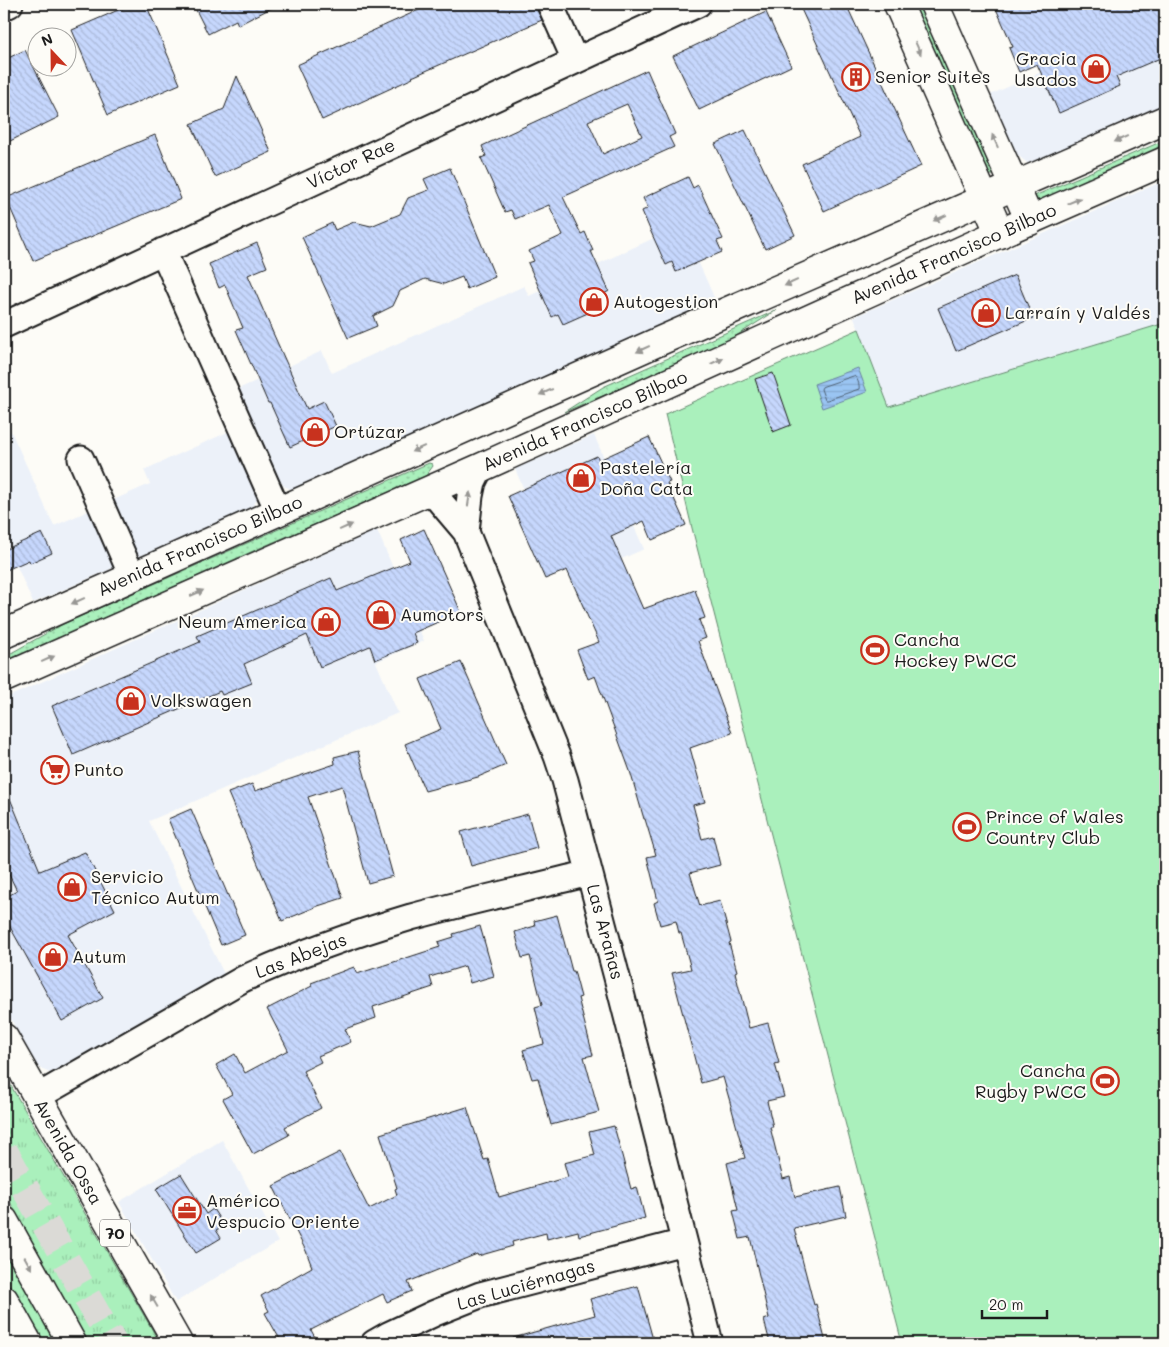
<svg xmlns="http://www.w3.org/2000/svg" width="1169" height="1347" viewBox="0 0 1169 1347" font-family="Mali,sans-serif">
  <style>
    .built { fill: #ecf1f9 }
    .grass { fill: url(#grass-dots); stroke: #63866c }
    .park { fill: url(#park-tufts); stroke: #63866c }
    .pitch { fill: #aaf0bc; stroke: #63866c }
    .water { fill: url(#water-rules); stroke: #68819d }
    .lines { fill: none; stroke-linecap: round; stroke-linejoin: round }
    .shore { stroke: #4e6072; stroke-width: 1 }
    .building { fill: url(#building-back-hatch); stroke: #1c1c1c; fill-rule: evenodd }
    .highway-tunnel { stroke: #dbdad6; stroke-width: 28; stroke-dasharray: 28 14; stroke-linecap: butt }
    .street-casing { stroke: #1c1c1c; stroke-width: 29 }
    .secondary-casing { stroke: #1c1c1c; stroke-width: 31 }
    .primary-casing { stroke: #1c1c1c; stroke-width: 31 }
    .highway-casing { stroke: #1c1c1c; stroke-width: 31 }
    .street { stroke: #fdfcf7; stroke-width: 25 }
    .secondary { stroke: #fdfcf7; stroke-width: 28 }
    .primary { stroke: #fdfcf7; stroke-width: 28 }
    .highway { stroke: #fdfcf7; stroke-width: 28 }
    .oneway { fill: #989794 }
    .labels { text-anchor: middle; stroke-width: 4; stroke-linejoin: round; paint-order: stroke }
    .shield { fill: #fdfcf7; stroke: #605f5e; stroke-width: 1 }
    .shield-label { font-size: 16px; font-weight: bold; fill: #1c1c1c }
    .poi-label { font-size: 18px; fill: #1c1c1c; stroke: #fdfcf7; text-anchor: start }
    .street-label { font-size: 18px; fill: #1c1c1c; stroke: #fdfcf7 }
  </style>
  <defs>
    <pattern id="grass-dots" width="8" height="8" patternUnits="userSpaceOnUse" patternTransform="scale(1.25)"><rect width="8" height="8" fill="#aaf0bc"/><path d="M2 2h.1M6 6h.1" fill="none" stroke="#92cda1" stroke-width="1.8" stroke-linecap="round"/></pattern>
    <pattern id="park-tufts" width="24" height="20" patternUnits="userSpaceOnUse" patternTransform="scale(1.25)"><rect width="24" height="20" fill="#aaf0bc"/><path d="M3 7l-1-3M5 7V3M7 7l1-3M15 17l-1-3M17 17v-4M19 17l1-3" fill="none" stroke="#92cda1"/></pattern>
    <pattern id="water-rules" width="6" height="5" patternUnits="userSpaceOnUse" patternTransform="scale(1.25)"><rect width="6" height="5" fill="#9ac5f3"/><path d="M0 2.5h6" fill="none" stroke="#84a9d0"/></pattern>
    <pattern id="building-back-hatch" width="6" height="6" patternUnits="userSpaceOnUse" patternTransform="scale(1.25)"><rect width="6" height="6" fill="#c6d7fd"/><path d="M-1 5l2 2M0 0l6 6M5-1l2 2" fill="none" stroke="#aab8d8"/></pattern>
  </defs>
  <rect width="100%" height="100%" fill="#fdfcf7"/>
  <filter id="ink" filterUnits="userSpaceOnUse"><feTurbulence type="fractalNoise" baseFrequency=".02" numOctaves="2"/><feDisplacementMap in="SourceGraphic" scale="10" xChannelSelector="R" yChannelSelector="G"/><feConvolveMatrix kernelMatrix="1 2 1 2 8 2 1 2 1" color-interpolation-filters="sRGB"/></filter>
  <g filter="url(#ink)">
    <!-- built -->
    <path class="built" d="M1165,16V110L1030,165L1015,153L990,95Z
      M1161,182L1165,192V323L889,407L854,317Z
      M682,225L717,304L296,489H291L284,486L278,478L238,389L322,351L332,373L524,286L529,296Z
      M4,416L54,526L150,484L144,470L230,431L255,489L258,498L252,507L33,603L4,537Z
      M594,435L644,549L592,572L526,494L515,469Z
      M377,530L424,641L376,662L398,713L149,821L226,978L60,1071L50,1073L41,1069L34,1062L4,1006V699Z
      M222,1140L278,1242L230,1269L176,1302L119,1202Z"/>
    <!-- grass -->
    <path class="grass" d="M910,4H924L996,171L994,175H990L987,172Z
      M1165,140V148L1050,199L1033,200L1032,197Z
      M777,310L717,348L564,412L603,387Z
      M429,463L432,464L433,466L425,477L260,548L95,622L4,667V657L63,624Z"/>
    <!-- park -->
    <path class="park" d="M4,1074L160,1343H87L4,1191Z
      M4,1248L58,1343H42L4,1276Z"/>
    <!-- pitch -->
    <path class="pitch" d="M1165,323V1343H902L692,528L665,414L859,329L889,407Z"/>
    <!-- water -->
    <path class="water" d="M858,368L867,392L822,408L814,384Z"/>
    <g class="lines">
      <!-- shore -->
      <path class="shore" d="M854,376C857,377 860,385 859,389L827,400H825L821,389L822,387Z"/>
    </g>
    <!-- building -->
    <path class="building" d="M132,4H146L180,84L108,115L72,30Z
      M193,4H279L238,25L236,20L208,34Z
      M432,4H536L537,10L542,20L412,77L413,78L322,120L297,65Z
      M812,4H846L921,166L824,211L802,164L860,137L801,9Z
      M994,4H1165V56L1116,77L1120,86L1059,113L1037,64L1019,72L1009,48L1013,47Z
      M766,12L791,66L699,110L673,56Z
      M25,50L59,117L4,144V60Z
      M647,70L675,134L669,137L674,147L563,197L581,234L585,232L593,251H591L609,291L604,294L608,304L563,324L558,314L552,317L528,263L534,261L529,251L563,235L549,205L515,219L511,210L505,212L481,158L486,156L482,146ZM627,104L642,136L603,154L588,121Z
      M237,76L271,152L215,177L191,124L224,109Z
      M745,130L795,235L765,249L715,144Z
      M155,135L181,199L33,261L6,198Z
      M450,168L495,277L467,289L462,277L444,284L425,279L400,291L393,306L373,316L377,326L348,338L302,237L332,223L335,230L354,222L371,226L400,214L408,198L429,190L424,179Z
      M688,177L693,188L698,185L713,218L723,239L717,241L722,252L676,272L672,262L666,265L651,232L642,211L648,208L643,198Z
      M257,243L267,267L248,275L273,333L307,409L324,401L336,426L290,447L270,403H268L236,330L243,328L225,285L219,288L209,264Z
      M1015,275L1033,318L956,351L938,308Z
      M773,373L791,425L773,432L755,379Z
      M649,437L670,482L667,483L686,525L652,540L644,521L611,536L643,609L695,590L705,618L699,620L706,638L698,641L732,733L690,748L705,802L693,805L702,839L713,836L720,865L690,873L700,906L720,901L731,942L729,943L737,971L735,972L749,1028L768,1023L779,1063L775,1064L784,1097L767,1101L773,1127H770L783,1179L790,1177L795,1197L840,1187L846,1216L794,1228L814,1305L816,1304L826,1343H770L764,1320L769,1318L750,1237L740,1239L733,1211L738,1210L727,1163L745,1158L730,1102L723,1077L701,1083L672,973L691,969L681,933H679L676,921L660,925L654,903L658,901L647,857L656,855L645,819H644L630,771L595,676L588,679L577,650L599,642L567,570L545,579L508,496L597,456L599,460Z
      M424,529L461,612L413,633L417,643L375,660L370,646L320,667L307,635L244,664L252,683L222,695L220,691L73,755L52,706L200,642L197,636L331,578L337,591L410,561L401,540Z
      M42,533L52,553L30,563L29,560L4,571V550Z
      M461,662L506,765L478,777L425,791L405,744L441,729L420,679Z
      M358,751L393,876L368,883L342,786L308,797L343,898L318,906L282,921L228,793L252,784L255,791L335,764L334,757Z
      M4,784L40,871L85,852L115,910L68,935L103,998L62,1021L4,916V898L17,891L4,864Z
      M191,809L245,935L221,945L168,819Z
      M528,814L537,848L471,866L461,832Z
      M557,915L572,971H574L581,997L578,998L593,1055L584,1057L599,1112L551,1125L538,1078L532,1079L523,1050L544,1044L535,1007L542,1005L530,956L522,958L515,932L535,926L534,921Z
      M480,926L494,976L470,983L465,966L430,977L433,987L373,1007L376,1018L345,1029L351,1042L318,1056L321,1062L303,1071L321,1108L285,1127L289,1135L253,1154L223,1099L232,1094L216,1065L235,1054L245,1073L288,1050L267,1009L312,986L311,983L354,967L357,974L440,947L438,942L454,937L453,934Z
      M467,1107L484,1160L488,1159L499,1197L568,1177L564,1163L595,1155L589,1132L614,1126L631,1189L637,1187L645,1218L579,1236L578,1231L547,1239L546,1233L512,1242L513,1246L478,1256L477,1254L408,1282L412,1291L387,1302L383,1294L311,1330L318,1343H282L265,1313L269,1311L261,1296L312,1267L306,1251L273,1186L340,1152L369,1209L397,1195L395,1189L397,1188L380,1134Z
      M181,1174L206,1214L213,1209L224,1226L216,1230L221,1238L196,1253L156,1189Z
      M638,1286L654,1343H514L513,1338L595,1315L590,1299Z"/>
    <g class="lines">
      <!-- highway-tunnel -->
      <path class="highway-tunnel" d="M4,1151L113,1343"/>
      <defs>
        <path id="street" d="M550,4L575,60
          M4,7L10,4
          M163,251L278,511
          M4,325L698,4
          M81,459L132,576
          M433,489L438,499L466,532L557,756L565,780L619,985L710,1343
          M466,532L470,496L473,482L480,468
          M37,1097L243,979C297,954 354,934 411,917C470,901 530,888 589,873
          M374,1343L388,1335L435,1313L480,1295L684,1242"/>
        <path id="secondary" d="M898,4L1000,234
          M934,4L1030,221"/>
        <path id="primary" d="M4,634L662,340L1165,120
          M4,678L480,468L989,238L1165,161
          M4,1038L178,1343
          M4,1300L28,1343"/>
        <path id="highway" d="M4,1221L72,1343"/>
      </defs>
      <!-- street casing -->
      <use href="#street" class="street-casing"/>
      <!-- secondary casing -->
      <use href="#secondary" class="secondary-casing"/>
      <!-- primary casing -->
      <use href="#primary" class="primary-casing"/>
      <!-- highway casing -->
      <use href="#highway" class="highway-casing"/>
      <!-- street -->
      <use href="#street" class="street"/>
      <!-- secondary -->
      <use href="#secondary" class="secondary"/>
      <!-- primary -->
      <use href="#primary" class="primary"/>
      <!-- highway -->
      <use href="#highway" class="highway"/>
    </g>
    <!-- one-way arrows -->
    <defs><path id="oneway-solid" d="M-6-.8H1V-3.2L6.5 0L1 3.2V.8H-6Z" transform="scale(1.25)"/></defs>
    <g class="oneway">
      <use href="#oneway-solid" transform="translate(918 48) rotate(66)"/>
      <use href="#oneway-solid" transform="translate(1121 139) rotate(156)"/>
      <use href="#oneway-solid" transform="translate(995 141) rotate(-114)"/>
      <use href="#oneway-solid" transform="translate(1074 201) rotate(-23)"/>
      <use href="#oneway-solid" transform="translate(940 218) rotate(156)"/>
      <use href="#oneway-solid" transform="translate(791 283) rotate(156)"/>
      <use href="#oneway-solid" transform="translate(643 349) rotate(155)"/>
      <use href="#oneway-solid" transform="translate(717 361) rotate(-24)"/>
      <use href="#oneway-solid" transform="translate(546 392) rotate(156)"/>
      <use href="#oneway-solid" transform="translate(418 449) rotate(156)"/>
      <use href="#oneway-solid" transform="translate(469 499) rotate(-81)"/>
      <use href="#oneway-solid" transform="translate(346 527) rotate(-24)"/>
      <use href="#oneway-solid" transform="translate(197 593) rotate(-24)"/>
      <use href="#oneway-solid" transform="translate(78 601) rotate(156)"/>
      <use href="#oneway-solid" transform="translate(48 659) rotate(-24)"/>
      <use href="#oneway-solid" transform="translate(28 1263) rotate(61)"/>
      <use href="#oneway-solid" transform="translate(154 1301) rotate(-120)"/>
    </g>
  </g>
  <!-- icons -->
  <defs>
    <symbol id="shop-ring" viewBox="-11 -11 22 22"><circle r="9.5" fill="#fdfcf7" stroke="#c8321e" stroke-width="1.5"/><path d="M-5-2.5h2.3a2.7 3.5 0 0 1 5.4 0H5L5.5 6h-11ZM-1.5-2.5h3a1.5 2.3 0 0 0-3 0Z" fill="#c8321e"/></symbol>
    <symbol id="building-ring" viewBox="-11 -11 22 22"><circle r="9.5" fill="#fdfcf7" stroke="#c8321e" stroke-width="1.5"/><path d="M-4-6H4V6H1V3H-1V6H-4ZM-2.5-4.3h1.7v1.8h-1.7ZM.8-4.3h1.7v1.8H.8ZM-2.5-1h1.7V.8h-1.7ZM.8-1h1.7V.8H.8Z" fill="#c8321e"/></symbol>
    <symbol id="stadium-ring" viewBox="-11 -11 22 22"><circle r="9.5" fill="#fdfcf7" stroke="#c8321e" stroke-width="1.5"/><path d="M0-5a6.5 5 0 1 0 0 10a6.5 5 0 1 0 0-10ZM-3.5-1.8h7v3.6h-7Z" fill="#c8321e"/></symbol>
    <symbol id="supermarket-ring" viewBox="-11 -11 22 22"><circle r="9.5" fill="#fdfcf7" stroke="#c8321e" stroke-width="1.5"/><path d="M-6-5.5h2.5l.6 2H6L4.5 2H-2.5L-4.4-4H-6ZM-1.5 3.2a1.3 1.3 0 1 0 .1 0ZM3 3.2a1.3 1.3 0 1 0 .1 0Z" fill="#c8321e"/></symbol>
    <symbol id="office-ring" viewBox="-11 -11 22 22"><circle r="9.5" fill="#fdfcf7" stroke="#c8321e" stroke-width="1.5"/><path d="M-6-3h4V-5.5h4V-3h4V5H-6ZM-1-4.5V-3h2v-1.5ZM-6 0V1H6V0Z" fill="#c8321e"/></symbol>
  </defs>
  <g fill-rule="evenodd">
    <use href="#shop-ring" x="1080" y="53" width="32" height="32"/>
    <use href="#building-ring" x="840" y="61" width="32" height="32"/>
    <use href="#shop-ring" x="578" y="286" width="32" height="32"/>
    <use href="#shop-ring" x="970" y="297" width="32" height="32"/>
    <use href="#shop-ring" x="299" y="416" width="32" height="32"/>
    <use href="#shop-ring" x="565" y="462" width="32" height="32"/>
    <use href="#shop-ring" x="365" y="599" width="32" height="32"/>
    <use href="#shop-ring" x="310" y="606" width="32" height="32"/>
    <use href="#stadium-ring" x="859" y="634" width="32" height="32"/>
    <use href="#shop-ring" x="115" y="685" width="32" height="32"/>
    <use href="#supermarket-ring" x="39" y="754" width="32" height="32"/>
    <use href="#stadium-ring" x="951" y="811" width="32" height="32"/>
    <use href="#shop-ring" x="56" y="871" width="32" height="32"/>
    <use href="#shop-ring" x="37" y="941" width="32" height="32"/>
    <use href="#stadium-ring" x="1089" y="1065" width="32" height="32"/>
    <use href="#office-ring" x="171" y="1195" width="32" height="32"/>
  </g>
  <g class="labels">
    <!-- shield labels -->
    <rect class="shield" x="100" y="1219.5" width="30" height="27" rx="4"/>
    <g class="shield-label">
      <text x="115" y="1239">70</text>
    </g>
    <!-- poi labels -->
    <g class="poi-label">
      <text x="1077" y="65" text-anchor="end">Gracia<tspan x="1077" dy="21">Usados</tspan></text>
      <text x="875" y="83">Senior Suites</text>
      <text x="613" y="308">Autogestion</text>
      <text x="1005" y="319">Larraín y Valdés</text>
      <text x="334" y="438">Ortúzar</text>
      <text x="600" y="474">Pastelería<tspan x="600" dy="21">Doña Cata</tspan></text>
      <text x="400" y="621">Aumotors</text>
      <text x="307" y="628" text-anchor="end">Neum America</text>
      <text x="894" y="646">Cancha<tspan x="894" dy="21">Hockey PWCC</tspan></text>
      <text x="150" y="707">Volkswagen</text>
      <text x="74" y="776">Punto</text>
      <text x="986" y="823">Prince of Wales<tspan x="986" dy="21">Country Club</tspan></text>
      <text x="91" y="883">Servicio<tspan x="91" dy="21">Técnico Autum</tspan></text>
      <text x="72" y="963">Autum</text>
      <text x="1086" y="1077" text-anchor="end">Cancha<tspan x="1086" dy="21">Rugby PWCC</tspan></text>
      <text x="206" y="1207">Américo<tspan x="206" dy="21">Vespucio Oriente</tspan></text>
    </g>
    <!-- street labels -->
    <g class="street-label">
      <text transform="translate(351 164) rotate(-25)" y="6">Víctor Rae</text>
      <text transform="translate(954 254) rotate(-24)" y="6">Avenida Francisco Bilbao</text>
      <text transform="translate(585 421) rotate(-24)" y="6">Avenida Francisco Bilbao</text>
      <text transform="translate(200 546) rotate(-24)" y="6">Avenida Francisco Bilbao</text>
      <text transform="translate(605 932) rotate(75)" y="6">Las Arañas</text>
      <text transform="translate(301 956) rotate(-21)" y="6">Las Abejas</text>
      <text transform="translate(68 1152) rotate(60)" y="6">Avenida Ossa</text>
      <text transform="translate(526 1285) rotate(-16)" y="6">Las Luciérnagas</text>
    </g>
  </g>
  <!-- margin -->
  <rect width="1169" height="1347" fill="none" stroke="#fdfcf7" stroke-width="20"/>
  <rect x="10" y="10" width="1149" height="1327" fill="none" stroke="#1c1c1c" stroke-width="2" filter="url(#ink)"/>
  <!-- north arrow -->
  <g transform="translate(52 52) rotate(338)"><circle r="24" fill="#fdfcf7" stroke="#a3a29f"/>
  <path d="M0-4L9 19L0 12L-9 19Z" fill="#c8321e"/>
  <text y="-8" font-size="14" font-weight="bold" text-anchor="middle" fill="#1c1c1c">N</text>
  </g>
  <!-- scale -->
  <path d="M982 1310v8h65v-8" fill="none" stroke="#1c1c1c" stroke-width="2.5"/>
  <text x="989" y="1310" font-size="15" fill="#1c1c1c" stroke="#fdfcf7" stroke-width="4" paint-order="stroke">20 m</text>
</svg>
